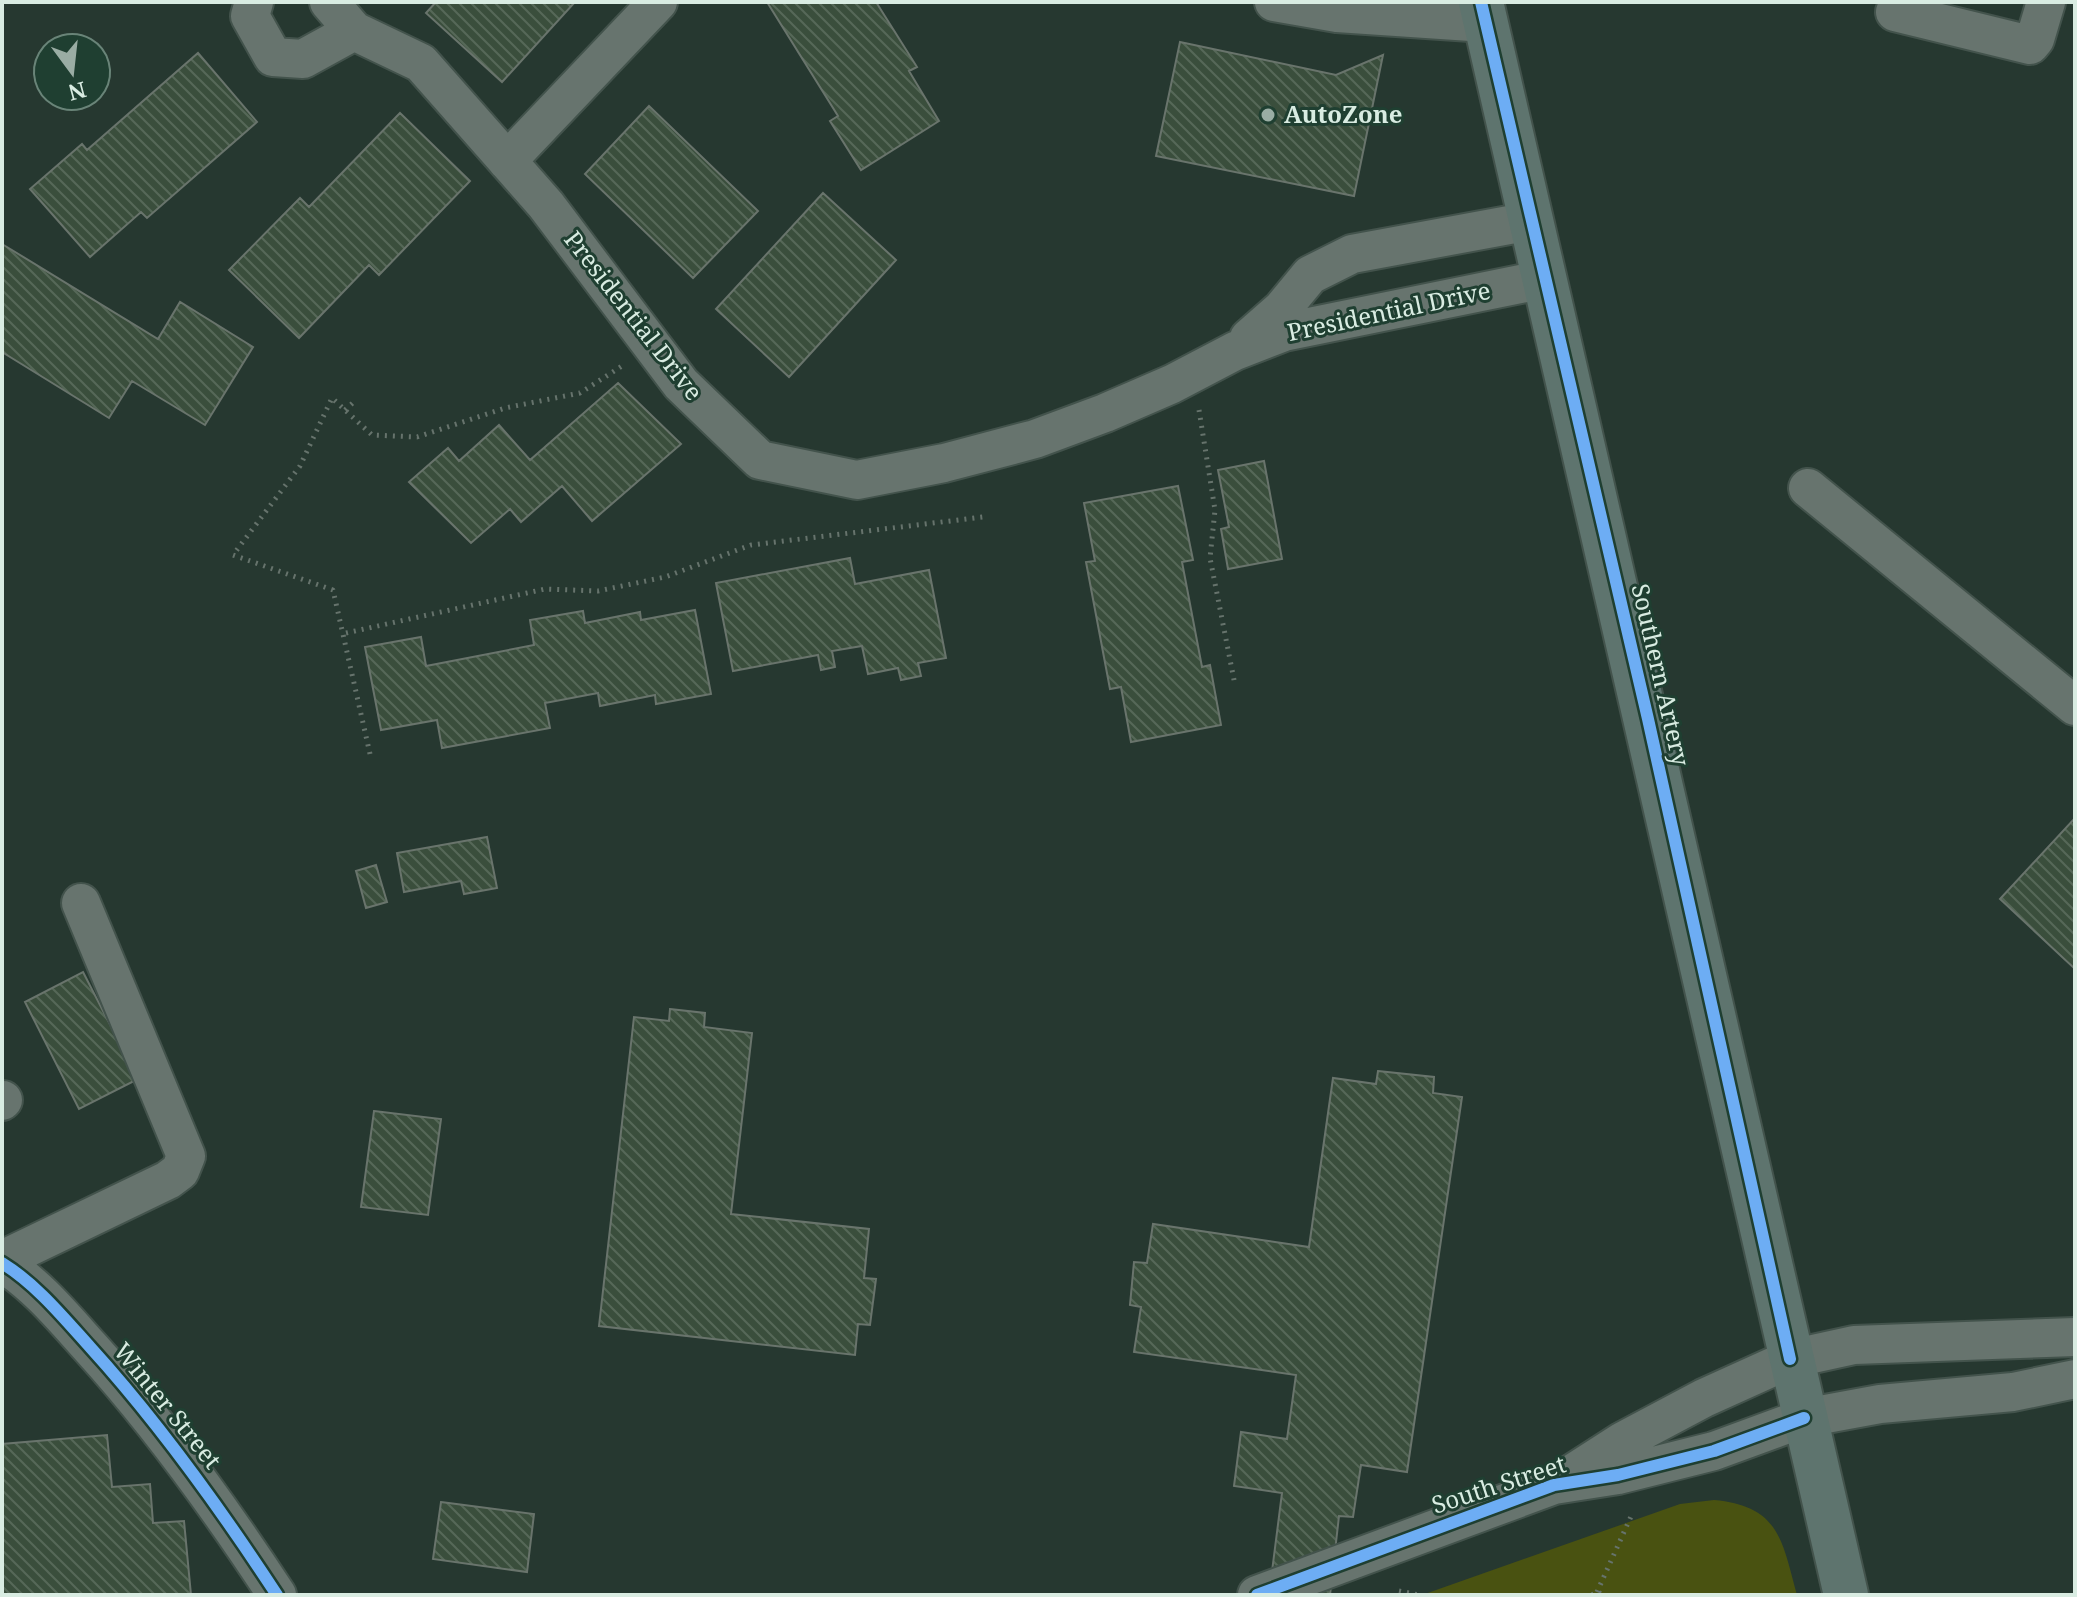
<svg xmlns="http://www.w3.org/2000/svg" width="2077" height="1597" viewBox="0 0 2077 1597" font-family="'Noto Serif',serif">
  <style>
    .green { fill: #495211 }
    .building { fill: url(#building-back-hatch); stroke: #69746c; stroke-width: 2 }
    .lines { fill: none; stroke-linecap: round; stroke-linejoin: round }
    .minor-casing { stroke: #43534c; stroke-width: 42 }
    .major-casing { stroke: #43534c; stroke-width: 48 }
    .path { stroke: #66736c; stroke-width: 5; stroke-dasharray: 2 6; stroke-linecap: butt }
    .minor { stroke: #67746e; stroke-width: 38 }
    .major { stroke: #5e746e; stroke-width: 44 }
    .cycleway-casing { stroke: #1f3f31; stroke-width: 17 }
    .cycleway { stroke: #6dadf4; stroke-width: 12 }
    .poi-dot { fill: #9aada4; stroke: #1f3f31; stroke-width: 3 }
    .labels { text-anchor: middle; stroke-width: 6; stroke-linejoin: round; paint-order: stroke }
    .poi-label { font-size: 24px; font-weight: bold; fill: #d9ece2; stroke: #1f3f31; text-anchor: start }
    .street-label { font-size: 24px; fill: #d9ece2; stroke: #1f3f31 }
  </style>
  <defs>
    <pattern id="building-back-hatch" width="6" height="6" patternUnits="userSpaceOnUse" patternTransform="scale(2)"><rect width="6" height="6" fill="#3a4e3c"/><path d="M-1 5l2 2M0 0l6 6M5-1l2 2" fill="none" stroke="#566858"/></pattern>
  </defs>
  <rect width="100%" height="100%" fill="#263830"/>
  <!-- green -->
  <path class="green" d="M1714,1500C1780,1506 1782,1541 1797,1595H1422L1680,1504Z"/>
  <!-- building -->
  <path class="building" d="M436,2H575L502,82L426,13Z
    M767,2H876L917,67L909,71L939,121L861,170L830,121L838,116Z
    M1180,42L1336,75L1383,55L1354,196L1156,156Z
    M198,53L257,122L147,218L141,212L90,257L30,189L82,144L87,150Z
    M649,106L758,211L693,278L585,174Z
    M400,113L470,181L379,275L369,265L299,338L229,270L300,198L309,207Z
    M823,193L896,260L789,377L716,309Z
    M2,244L158,339L180,302L253,347L205,425L132,381L109,418L2,352Z
    M618,383L681,444L592,521L562,486L521,522L510,509L471,543L409,482L448,448L459,461L499,425L530,460Z
    M1264,461L1282,559L1228,569L1221,529L1229,527L1218,470Z
    M1178,486L1193,560L1182,562L1202,667L1210,665L1221,725L1131,742L1121,687L1110,689L1086,562L1095,561L1084,503Z
    M850,558L855,584L929,570L946,658L918,663L921,676L901,680L898,668L868,674L862,646L832,651L835,667L821,670L818,655L733,671L716,583Z
    M695,610L711,694L656,704L655,695L600,706L598,693L545,703L550,728L442,748L437,720L381,730L365,647L421,637L426,666L534,645L530,620L583,611L585,623L640,612L641,620Z
    M2075,818V969L2000,899Z
    M487,837L497,888L464,894L461,881L404,892L397,853Z
    M376,865L387,902L366,908L356,871Z
    M83,972L138,1079L79,1109L25,1002Z
    M670,1009L705,1013L704,1027L752,1033L731,1214L869,1229L864,1278L876,1279L870,1325L858,1324L855,1355L599,1326L634,1017L669,1021Z
    M1378,1071L1434,1077L1433,1093L1462,1097L1407,1472L1361,1465L1353,1517L1339,1516L1330,1595H1269L1282,1493L1234,1486L1241,1432L1287,1439L1296,1375L1134,1352L1141,1307L1130,1305L1134,1262L1147,1263L1153,1224L1309,1247L1333,1078L1376,1084Z
    M374,1111L441,1119L428,1215L361,1207Z
    M107,1435L112,1487L150,1484L153,1523L184,1521L191,1595H2V1444Z
    M441,1502L534,1514L527,1572L433,1559Z"/>
  <g class="lines">
    <defs>
      <path id="minor" d="M254,2L250,16L273,57L303,59L354,31
        M329,2L354,31L421,63L546,205L681,384L760,460L857,480L944,463L1035,439L1105,413L1172,384L1235,351L1284,332L1545,279
        M1274,2L1337,13L1486,23
        M1895,12L2030,45L2035,39L2046,2
        M507,161L658,2
        M1249,338L1282,309L1310,275L1352,254L1531,221
        M1808,488L2075,706
        M2,1101L3,1100
        M2,1260L168,1180L180,1171L186,1156L81,903
        M2,1263C36,1284 63,1317 90,1347C160,1424 220,1508 277,1595
        M1567,1477L1623,1441L1704,1398L1790,1359L1854,1345L2075,1337
        M1257,1595L1554,1485L1618,1475L1714,1451L1804,1418L1880,1404L2013,1392L2075,1379"/>
      <path id="major" d="M1481,2L1846,1595"/>
    </defs>
    <!-- minor casing -->
    <use href="#minor" class="minor-casing"/>
    <!-- major casing -->
    <use href="#major" class="major-casing"/>
    <!-- path -->
    <path class="path" d="M345,410L356,400
      M1199,410L1215,510L1210,558L1235,685
      M346,633L545,589L598,591L665,577L751,545L983,517
      M370,754L333,590L233,555L300,466L332,398L372,435L417,437L505,408L580,393L622,366
      M1399,1591L1419,1595
      M1597,1592L1633,1512
      M1592,1595L1597,1592L1604,1595"/>
    <!-- minor -->
    <use href="#minor" class="minor"/>
    <!-- major -->
    <use href="#major" class="major"/>
    <defs>
      <path id="cycleway" d="M1481,2L1648,719L1790,1359
        M2,1263C36,1284 63,1317 90,1347C160,1424 220,1508 277,1595
        M1257,1595L1554,1485L1618,1475L1714,1451L1804,1418"/>
    </defs>
    <!-- cycleway casing -->
    <use href="#cycleway" class="cycleway-casing"/>
    <!-- cycleway -->
    <use href="#cycleway" class="cycleway"/>
  </g>
  <!-- markers -->
  <circle class="poi-dot" cx="1268" cy="115" r="8"/>
  <g class="labels">
    <!-- poi labels -->
    <g class="poi-label">
      <text x="1284" y="123">AutoZone</text>
    </g>
    <!-- street labels -->
    <g class="street-label">
      <text transform="translate(1389 312) rotate(-12)" y="8">Presidential Drive</text>
      <text transform="translate(633 316) rotate(52)" y="8">Presidential Drive</text>
      <text transform="translate(1660 675) rotate(77)" y="8">Southern Artery</text>
      <text transform="translate(167 1406) rotate(51)" y="8">Winter Street</text>
      <text transform="translate(1499 1485) rotate(-18)" y="8">South Street</text>
    </g>
  </g>
  <!-- border -->
  <rect width="2077" height="1597" fill="none" stroke="#d9ece2" stroke-width="8"/>
  <!-- north arrow -->
  <g transform="translate(72 72) rotate(165)"><circle r="38" fill="#1f3f31" stroke="#698478" stroke-width="2"/>
  <path d="M0-6L14 30L0 20L-14 30Z" fill="#9aada4"/>
  <text y="-12" font-size="22" font-weight="bold" text-anchor="middle" fill="#d9ece2">N</text>
  </g>
</svg>
